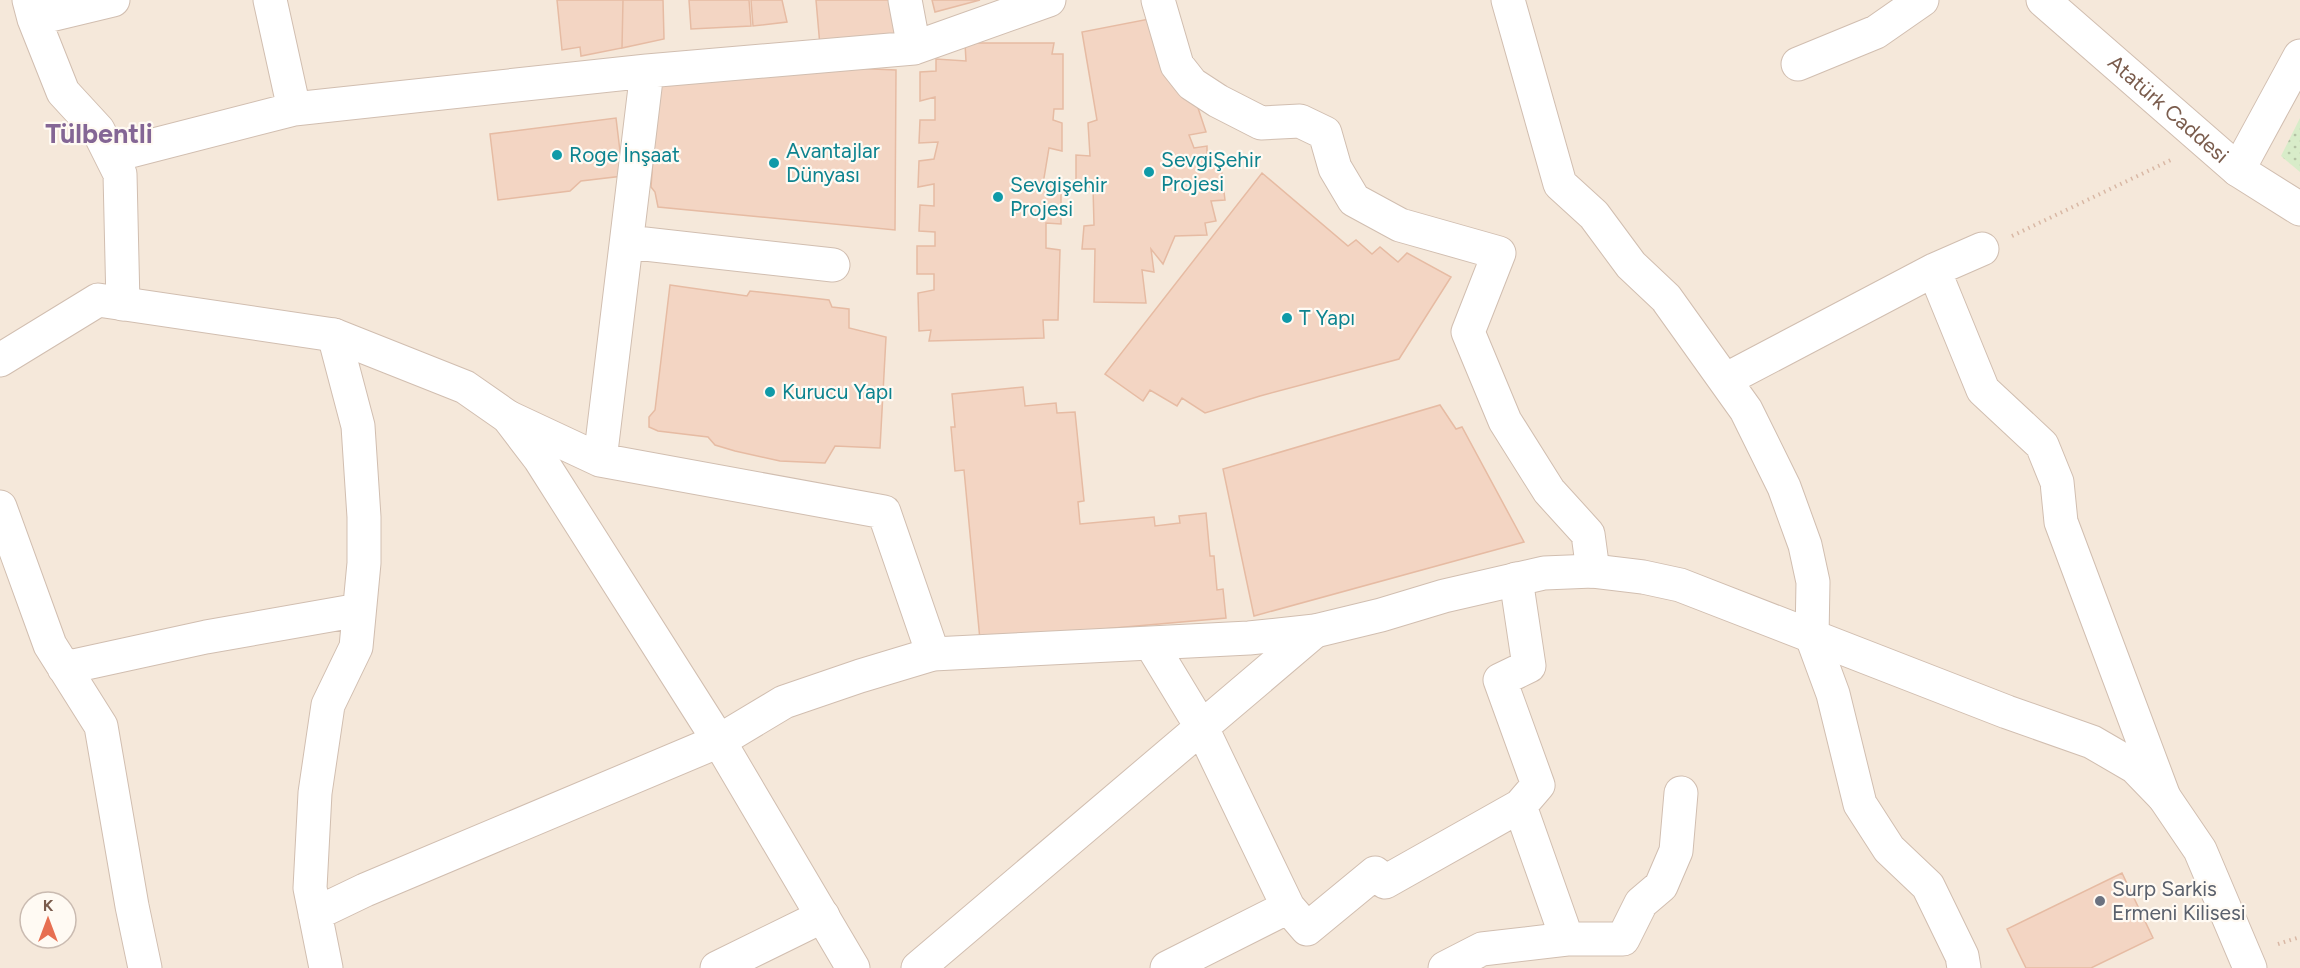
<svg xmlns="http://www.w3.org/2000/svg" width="2300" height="968" viewBox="0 0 2300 968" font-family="Figtree,sans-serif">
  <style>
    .residential { fill: #f5e8da; fill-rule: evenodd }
    .park { fill: url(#park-dots) }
    .building { fill: #f3d5c3; stroke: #e6bba3; stroke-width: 1.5 }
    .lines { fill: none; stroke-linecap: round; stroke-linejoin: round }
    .minor-casing { stroke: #d1beb0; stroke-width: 35 }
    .tertiary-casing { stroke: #d1beb0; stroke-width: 35 }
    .path { stroke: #d9b8a5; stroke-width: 4; stroke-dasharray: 1.5 4.5; stroke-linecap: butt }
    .minor { stroke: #fff; stroke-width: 33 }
    .tertiary { stroke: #fff; stroke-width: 33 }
    .culture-dot { fill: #0f9aa8; stroke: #fffaf3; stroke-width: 2 }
    .worship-dot { fill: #6b7280; stroke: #fffaf3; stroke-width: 2 }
    .labels { text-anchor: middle; stroke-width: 4.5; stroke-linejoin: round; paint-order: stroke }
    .street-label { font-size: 21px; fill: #7a5c4d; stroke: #fffaf3 }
    .culture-label { font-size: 21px; fill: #0d838f; stroke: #fffaf3; text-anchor: start }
    .worship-label { font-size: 21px; fill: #5b616d; stroke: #fffaf3; text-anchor: start }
    .district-label { font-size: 27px; font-weight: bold; fill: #846695; stroke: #fffaf3 }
  </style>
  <defs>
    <pattern id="park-dots" width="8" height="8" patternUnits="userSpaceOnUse" patternTransform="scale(1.5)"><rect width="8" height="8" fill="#d8ecc9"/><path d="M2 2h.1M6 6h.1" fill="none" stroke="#b4c2a5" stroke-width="1.8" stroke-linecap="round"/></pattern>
  </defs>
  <rect width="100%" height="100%" fill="#fdf6ec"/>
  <!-- residential -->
  <path class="residential" d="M0,0H2300V968H0ZM30,902H66V938H30Z"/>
  <!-- park -->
  <path class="park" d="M2300,118V172L2281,156Z"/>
  <!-- building -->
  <path class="building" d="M557,0H623L622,48L581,56L580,47L562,50Z
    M623,0H663L664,39L622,48Z
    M689,0H749L751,26L691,29Z
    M751,0H782L787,22L753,26Z
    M816,0H893L896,39L820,46Z
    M932,0H980L935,12Z
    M1149,19L1191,87L1206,132L1189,135L1194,148L1207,146V157L1219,151L1225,200L1211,201L1216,221L1205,223L1207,235L1175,236L1163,264L1151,249L1154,272L1142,270L1146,303L1094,302L1095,249H1082L1084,226L1094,225L1093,187H1076V155L1090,156L1088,123L1097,120L1082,32Z
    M965,43H1054L1052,54H1063V109H1054L1053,120L1062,123V151L1049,148L1043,184L1061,189V224L1046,223V248L1060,250L1058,320H1043L1044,338L929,341L931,330L919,331L918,293L934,290V274H917V246H935V232L919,231L920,205L934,206V184L918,187L919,161L934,159L938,142L919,143L920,120H935V97L920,101V72L936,71V59L966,61Z
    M849,68L896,70L895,230L658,207L655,192L651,187L658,86Z
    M616,118L623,176L581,181L570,191L498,200L490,134Z
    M1262,173L1348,246L1356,240L1372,254L1380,247L1398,262L1407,253L1451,277L1399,359L1260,396L1205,413L1182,398L1177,406L1150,390L1143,401L1105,374Z
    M670,285L747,296L750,291L829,300L832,307L849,309V328L886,337L880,448L835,446L825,463L780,461L735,451L715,445L708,437L658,431L649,427V417L655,410Z
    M1023,387L1025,406L1056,403L1057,413L1075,412L1084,501L1078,502L1080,524L1154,517L1155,526L1180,523L1179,516L1206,513L1210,556H1214L1217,590L1223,589L1226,618L980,640L964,470L955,471L951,427H955L952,394Z
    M1440,405L1456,429L1462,427L1524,542L1254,616L1223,469Z
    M2122,873L2153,938L2091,968H2026L2007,929Z"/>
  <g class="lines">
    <defs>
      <path id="minor" d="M29,0L34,19L63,92L98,130L120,174L123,304
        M905,0L914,48L1049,0
        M1158,0L1177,65L1192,84L1218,101L1261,123L1300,121L1325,133L1335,168L1354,200L1400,225L1499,253L1468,332L1505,421L1549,491L1588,534L1593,571
        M1508,0L1560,184L1594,215L1631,265L1666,298L1746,410L1784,487L1805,545L1813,582L1812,637L1833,694L1860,804L1889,849L1928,886L1962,956L1964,968
        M34,19L113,0
        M1798,64L1876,32L1922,0
        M294,109L647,71
        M111,156L294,109L270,0
        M2238,170L2300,56
        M627,242L833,265
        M1934,270L1983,390L2042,445L2057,482L2061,522L2164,797
        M1725,380L1934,270L1982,249
        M508,417L600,460L884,512L933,654
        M600,460L647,71L914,48
        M0,507L50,645L101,726L132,906L145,968
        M1151,644L1202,728L1288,907
        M64,668L206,637L359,610
        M315,914L365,890L719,741
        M1567,939H1623L1641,903L1661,886L1676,851L1681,793
        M326,968L310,888L315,793L328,705L356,647L364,563V517L358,426L334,335
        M717,968L823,916
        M918,968L1315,631
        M1167,968L1288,907L1307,929L1375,873L1385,882L1520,806
        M1445,968L1482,949L1567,939L1520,806L1538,785L1500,680L1529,666L1516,579"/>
      <g id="tertiary">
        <path id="s1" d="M2043,0L2238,170L2300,209"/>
        <path d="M0,360L98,300L334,335L465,387L508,417L540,459L719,741L853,968"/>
        <path d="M719,741L784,702L860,676L933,654L1249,638L1315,631L1381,615L1444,596L1544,573L1593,571L1643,577L1680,585L2007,712L2092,742L2135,767L2164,797L2200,850L2250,968"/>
      </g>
    </defs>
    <!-- minor casing -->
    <use href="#minor" class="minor-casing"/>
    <!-- tertiary casing -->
    <use href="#tertiary" class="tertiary-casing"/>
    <!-- path -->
    <path class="path" d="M2012,236L2173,159
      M2278,944L2300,937"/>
    <!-- minor -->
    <use href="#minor" class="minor"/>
    <!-- tertiary -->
    <use href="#tertiary" class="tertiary"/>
  </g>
  <!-- markers -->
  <g class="culture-dot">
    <circle cx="557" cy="155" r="6"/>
    <circle cx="774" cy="163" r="6"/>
    <circle cx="1149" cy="172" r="6"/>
    <circle cx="998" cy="197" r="6"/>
    <circle cx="1287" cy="318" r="6"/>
    <circle cx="770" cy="392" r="6"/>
  </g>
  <circle class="worship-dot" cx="2100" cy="901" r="6"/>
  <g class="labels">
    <!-- street labels -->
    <g class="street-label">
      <text dy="7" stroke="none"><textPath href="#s1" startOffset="166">Atatürk Caddesi</textPath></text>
    </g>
    <!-- culture labels -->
    <g class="culture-label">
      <text x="786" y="158">Avantajlar<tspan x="786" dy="24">Dünyası</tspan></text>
      <text x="569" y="162">Roge İnşaat</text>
      <text x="1161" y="167">SevgiŞehir<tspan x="1161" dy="24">Projesi</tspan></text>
      <text x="1010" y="192">Sevgişehir<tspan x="1010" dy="24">Projesi</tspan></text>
      <text x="1299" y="325">T Yapı</text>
      <text x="782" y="399">Kurucu Yapı</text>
    </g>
    <!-- worship labels -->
    <g class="worship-label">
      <text x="2112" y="896">Surp Sarkis<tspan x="2112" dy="24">Ermeni Kilisesi</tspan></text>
    </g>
    <!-- district labels -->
    <g class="district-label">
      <text x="99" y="143">Tülbentli</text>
    </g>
  </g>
  <!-- north arrow -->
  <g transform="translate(48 920)"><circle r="28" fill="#fffaf3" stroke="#cabbb1" stroke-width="1.5"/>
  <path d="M0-4.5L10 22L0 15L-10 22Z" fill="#e76f51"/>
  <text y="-9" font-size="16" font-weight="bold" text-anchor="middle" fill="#7a5c4d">K</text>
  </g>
</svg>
